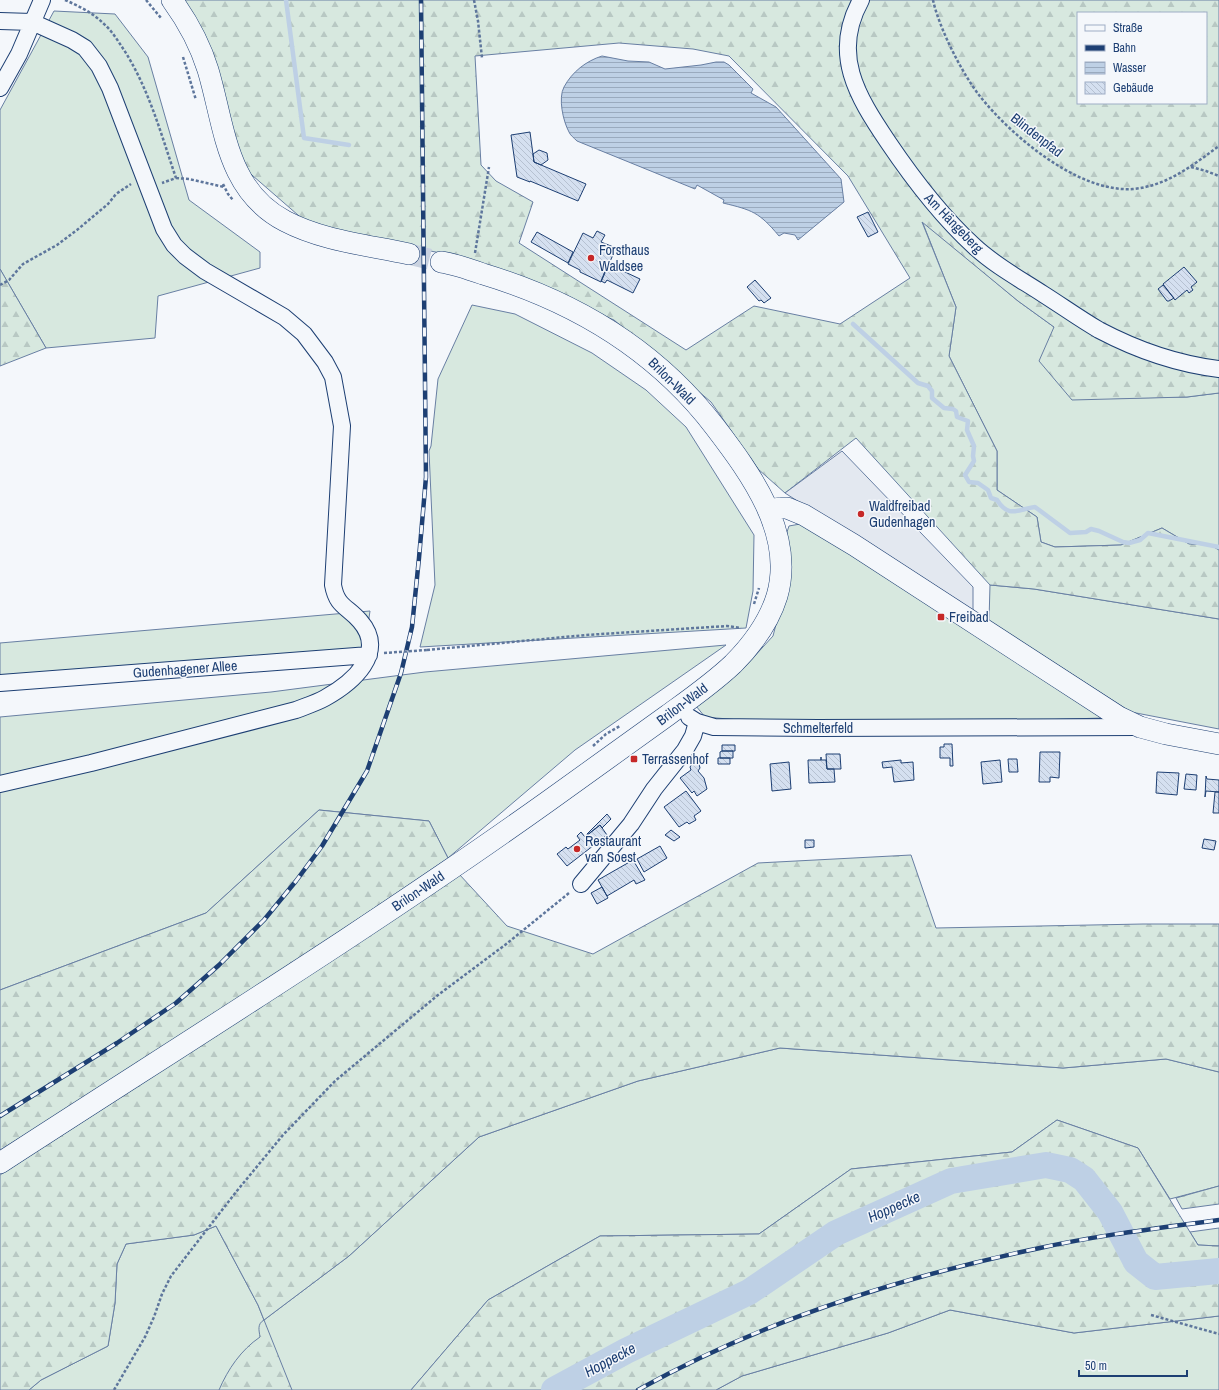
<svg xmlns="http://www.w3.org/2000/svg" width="1219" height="1390" viewBox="0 0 1219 1390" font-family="'Archivo Narrow',sans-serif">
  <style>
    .grass { fill: #d7e8df; stroke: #687fa3 }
    .forest { fill: url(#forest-firs); stroke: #687fa3; fill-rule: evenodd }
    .parking { fill: #e3e8f0; stroke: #687fa3 }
    .water { fill: url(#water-rules); stroke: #687fa3 }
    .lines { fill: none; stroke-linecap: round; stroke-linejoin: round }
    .stream { stroke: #bed0e5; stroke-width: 4.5 }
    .river { stroke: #bed0e5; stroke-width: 26 }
    .building { fill: url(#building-back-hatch); stroke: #1d3f73 }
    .major-tunnel { stroke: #c9d2e0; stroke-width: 21; stroke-dasharray: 21 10; stroke-linecap: butt }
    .minor-casing { stroke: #1d3f73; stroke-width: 18 }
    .major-casing { stroke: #1d3f73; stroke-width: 22 }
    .path { stroke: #5e769c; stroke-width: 2.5; stroke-dasharray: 3 2; stroke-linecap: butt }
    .minor { stroke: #f4f7fb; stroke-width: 16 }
    .major { stroke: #f4f7fb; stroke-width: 21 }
    .rail-casing { stroke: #1d3f73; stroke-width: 4.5 }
    .rail { stroke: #f4f7fb; stroke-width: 3; stroke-dasharray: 9; stroke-linecap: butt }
    .path-bridge { stroke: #5e769c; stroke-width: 2.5; stroke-dasharray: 3 2; stroke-linecap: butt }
    .poi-dot { fill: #c62828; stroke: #f4f7fb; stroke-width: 1.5 }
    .labels { text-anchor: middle; stroke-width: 3; stroke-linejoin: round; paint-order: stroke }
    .street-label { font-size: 14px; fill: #1d3f73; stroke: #f4f7fb }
    .poi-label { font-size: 14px; fill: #1d3f73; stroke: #f4f7fb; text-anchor: start }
    .water-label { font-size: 15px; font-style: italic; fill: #1d3f73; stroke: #f4f7fb }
  </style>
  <defs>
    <pattern id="forest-firs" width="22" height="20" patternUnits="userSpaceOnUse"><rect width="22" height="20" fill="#d7e8df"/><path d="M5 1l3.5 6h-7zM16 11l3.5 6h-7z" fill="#b8c8c3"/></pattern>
    <pattern id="water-rules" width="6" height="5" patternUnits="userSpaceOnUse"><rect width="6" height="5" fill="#bed0e5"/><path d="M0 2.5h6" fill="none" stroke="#9aaabe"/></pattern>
    <pattern id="building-back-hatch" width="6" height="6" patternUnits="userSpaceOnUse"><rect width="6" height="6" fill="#d5e0f0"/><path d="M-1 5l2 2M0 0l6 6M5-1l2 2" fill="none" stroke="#b6c1d1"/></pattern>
  </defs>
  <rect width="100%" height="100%" fill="#f4f7fb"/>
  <!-- grass -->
  <path class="grass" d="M54,11L115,14L148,57L189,200L260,252V268L158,296L155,338L46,348L0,269V110Z
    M922,221L1018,301L1054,327L1072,399L1187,397L1219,393V550L1210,545L1189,544L1162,528L1121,545L1055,547L1041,542L1037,517L997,490V451L949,356L956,307Z
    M472,305L515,314L592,353L646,390L686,427L754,535L753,591L746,628L420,647L435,585L429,451L431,446L438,379Z
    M800,524L810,526L1102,718L820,727L705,717L696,706L741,671L773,636L788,578L787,532L789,526Z
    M990,585L1034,589L1219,619V729L1131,712L989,621Z
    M370,611L364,652L0,685V643Z
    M726,645L575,750L448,858L429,821L319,810L206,913L0,990V717L271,692L425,672Z
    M780,1048L1063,1068L1166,1059L1219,1072V1186L1170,1199L1138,1148L1057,1120L1012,1152L851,1169L759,1234L600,1236L488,1300L411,1390H29L41,1380L108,1346L115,1303L117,1264L126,1244L194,1235L216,1226L258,1305L264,1320L349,1256L479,1137L638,1081Z
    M1219,1228V1246L1198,1245L1190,1232Z
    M950,1310L1074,1333L1219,1316V1390H716L742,1376L888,1333Z"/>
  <!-- forest -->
  <path class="forest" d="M173,0H1219V393L1187,397L1072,400L1039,361L1054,327L1018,301L922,222L956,307L949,356L997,451V490L1037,517L1041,542L1055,547L1121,545L1162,528L1189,544L1210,545L1219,550V619L1034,589L990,585L856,438L785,493L758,469L711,402L614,320L466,258L400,245L306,222L245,169ZM1078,13H1206V103H1078ZM619,43L693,49L729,56L848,176L910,278L840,324L754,306L686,350L519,243L533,202L496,181L481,165L475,56Z
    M0,269L46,348L0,366Z
    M319,810L429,821L448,858L172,1045L0,1150V990L206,913Z
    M911,855L936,928L1143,924H1219V1072L1166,1059L1063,1068L780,1048L638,1081L479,1137L349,1256L264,1320L292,1390H219C228,1369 241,1350 260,1337C259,1330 257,1324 264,1320L258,1305L216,1226L194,1235L126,1244L117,1264L115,1303L108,1346L41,1380L29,1390H0V1175L138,1086L459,874L507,926L593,954L758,863Z
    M1057,1120L1138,1148L1198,1245L1219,1246V1316L1074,1333L950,1310L888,1333L742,1376L716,1390H411L488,1300L600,1236L759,1234L851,1169L1012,1152Z
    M1219,1186V1204L1182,1209L1176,1198Z"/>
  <!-- parking -->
  <path class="parking" d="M842,451L973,587V614L785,493Z"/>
  <!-- water -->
  <path class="water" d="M602,56L628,61L649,62L665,69L701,65L716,62H724L729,65L753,89L751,93L776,107L841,179L844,202L798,240L795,235L784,233L779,236C759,212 752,210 723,203L724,200L697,185L695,189L577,141C574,138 570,135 569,132C563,121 558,98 564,87C572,72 586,61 602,56Z"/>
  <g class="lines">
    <!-- stream -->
    <path class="stream" d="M286,0L304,138L349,145
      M853,324L918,383L928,386L932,391V398L944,408L953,409L956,411L957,417L968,421L967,430L974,446L973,456L974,461L965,475L969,482L978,483L988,490L991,498L997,500C1009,519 1018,509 1035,507L1070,533L1086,532L1091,529L1099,531L1123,542L1129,543L1140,540L1148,533L1219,547"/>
    <!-- river -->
    <path class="river" d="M554,1390L626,1351L749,1292L836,1233L951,1181L1046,1165L1070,1170L1084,1179L1110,1212L1136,1262L1155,1277L1219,1271"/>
  </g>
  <!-- building -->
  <path class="building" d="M530,132L534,162L586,184L578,201L530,181V182L517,177L511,135Z
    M539,150L547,153L548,160L541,165L534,162L533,154Z
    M868,212L878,232L868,237L857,217Z
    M597,231L605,235L601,242L616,248L601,282L580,272V270L568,264L583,233L593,238Z
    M537,232L573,252L568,263L531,242Z
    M608,264L640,279L633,293L607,280L605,283L601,281Z
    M1184,267L1197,282L1191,287L1193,290L1189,293L1187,290L1175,300L1163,284Z
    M755,280L771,298L764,303L761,300L759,301L747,287Z
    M1163,285L1174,298L1169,301H1167L1158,289Z
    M944,744H952L953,766H950V758H940V747H944Z
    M722,745H735V751H722Z
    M722,751H733V758H720V752Z
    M1040,752H1060L1059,778L1050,777V782H1039Z
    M826,754H840L841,769H827Z
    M821,757V760H826L827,769H834L835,782L809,783L808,760H821Z
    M718,758H730V764H718Z
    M1008,759H1017L1018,772H1009Z
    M901,760V763L913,762L914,780L894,782L892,767L883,768L882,762Z
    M1000,760L1002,782L983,784L981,762Z
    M696,762L699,764L700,768L698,771L704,778L707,789L697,796L694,791L692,793L680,778L691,770L690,767L692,764Z
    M789,762L791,789L772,791L770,764Z
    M1157,772L1179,773L1177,795L1156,793Z
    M1186,774L1197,775L1196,790L1184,789Z
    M1206,776L1207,779L1219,780V792L1206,791L1205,797Z
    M686,791L701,811L694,816L696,820L689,824L687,822L679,827L664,807Z
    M1215,792H1219V813H1213Z
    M607,814L611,819L602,828L600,825L587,835V834Z
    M600,825L607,835L567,866L557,854L566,847L568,849L580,840L577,836L581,832L585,837Z
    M671,830L680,837L674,841L665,835Z
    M1204,839L1216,841L1214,850L1202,848Z
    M805,840H814V847L805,848Z
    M660,846L667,858L644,872L637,859Z
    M633,860L645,880L636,884L634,880L607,896L598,880Z
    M602,887L608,898L597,904L591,893Z"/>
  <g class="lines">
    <!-- major-tunnel -->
    <path class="major-tunnel" d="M409,254L441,262"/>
    <defs>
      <path id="minor" d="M861,0C831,54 857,96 888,142C913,179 940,215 974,246C994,265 1020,279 1043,294C1062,306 1080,319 1099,330C1137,350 1177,364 1219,369
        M0,21L32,22L72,40L85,48L99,66L110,88L164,229L174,245L185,256L205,271L284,317L304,334L325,362L333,377L342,426L333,585C337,607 347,606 360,621C388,653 352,683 325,698C316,703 306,706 296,710L91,763L0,784
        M0,88L19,54L42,0
        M0,683L369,655
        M689,717L697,722L714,727L818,728L1137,727
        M581,884L631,824L654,789L685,750L693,736L697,722"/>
      <path id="major" d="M172,0C188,22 200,44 208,70C225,127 226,190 285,221C323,241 368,245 409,254
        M768,510L781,508H787L804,515L854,545L1119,717L1140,727L1166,734L1219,744
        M0,1163C183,1044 369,929 547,802C587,773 628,744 668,715C690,699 713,683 733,664C752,645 769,622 777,596C795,534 751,474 715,427C656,350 576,302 483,274C469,269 455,264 441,262"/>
    </defs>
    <!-- minor casing -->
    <use href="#minor" class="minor-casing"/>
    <!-- major casing -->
    <use href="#major" class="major-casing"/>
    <!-- path -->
    <path class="path" d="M65,0C79,6 93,13 104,24C112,31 118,41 124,50C149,89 161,134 176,178L162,183
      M146,0L161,18
      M474,0L478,21L482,58
      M933,0C939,28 962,73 979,95C1011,136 1079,193 1133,189C1167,186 1193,165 1219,146
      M183,57L196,100
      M1191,167L1206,171L1219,176
      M176,178L189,179L224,187
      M223,184L228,194L233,200
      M475,253L489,167
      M0,285L9,280L23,264L57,245L77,230L108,204L116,194L131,184
      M754,604L759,588
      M427,650L586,635L727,626L741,628
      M593,746L606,734L620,726
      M1151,1315L1219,1334
      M114,1390L145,1337L154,1317L162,1294L171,1276L236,1192L283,1135L335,1081L438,995L505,945L569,893"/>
    <!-- minor -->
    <use href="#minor" class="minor"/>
    <!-- major -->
    <use href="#major" class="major"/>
    <defs>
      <path id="rail" d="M0,1116L117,1043L176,1003L219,965L264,920L296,881L322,846L367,771L401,673L412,627L419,558L426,477L421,0
        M638,1390C763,1320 901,1277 1040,1248C1099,1235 1160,1228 1219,1220"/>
    </defs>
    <!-- rail casing -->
    <use href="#rail" class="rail-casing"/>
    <!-- rail -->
    <use href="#rail" class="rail"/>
    <!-- path-bridge -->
    <path class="path-bridge" d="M384,653L427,650"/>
  </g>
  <!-- markers -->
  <g class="poi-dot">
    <circle cx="591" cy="258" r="4"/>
    <circle cx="861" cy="514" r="4"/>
    <rect x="937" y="613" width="8" height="8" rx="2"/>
    <rect x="630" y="755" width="8" height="8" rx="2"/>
    <circle cx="577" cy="849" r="4"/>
  </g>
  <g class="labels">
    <!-- street labels -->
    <g class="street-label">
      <text transform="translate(1037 135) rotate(38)" y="5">Blindenpfad</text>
      <text transform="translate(954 223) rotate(46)" y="5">Am Hängeberg</text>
      <text transform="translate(672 381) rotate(45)" y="5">Brilon-Wald</text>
      <text transform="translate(185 669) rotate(-4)" y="5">Gudenhagener Allee</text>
      <text transform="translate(682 704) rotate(-37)" y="5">Brilon-Wald</text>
      <text x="818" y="733">Schmelterfeld</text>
      <text transform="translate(418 891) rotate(-34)" y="5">Brilon-Wald</text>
    </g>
    <!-- poi labels -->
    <g class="poi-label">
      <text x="599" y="255">Forsthaus<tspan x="599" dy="16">Waldsee</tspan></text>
      <text x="869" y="511">Waldfreibad<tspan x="869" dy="16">Gudenhagen</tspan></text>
      <text x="949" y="622">Freibad</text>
      <text x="642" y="764">Terrassenhof</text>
      <text x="585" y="846">Restaurant<tspan x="585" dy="16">van Soest</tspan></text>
    </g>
    <!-- water labels -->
    <g class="water-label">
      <text transform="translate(894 1207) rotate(-24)" y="5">Hoppecke</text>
      <text transform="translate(610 1360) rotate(-28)" y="5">Hoppecke</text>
    </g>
  </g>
  <!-- legend -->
  <rect x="1077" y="12" width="130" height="92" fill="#f4f7fb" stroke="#9eadc5"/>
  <rect x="1085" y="25" width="20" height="6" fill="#f4f7fb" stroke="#9eadc5"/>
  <text x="1113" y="32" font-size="12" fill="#1d3f73">Straße</text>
  <rect x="1085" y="45" width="20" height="6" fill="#1d3f73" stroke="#9eadc5"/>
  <text x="1113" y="52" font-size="12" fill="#1d3f73">Bahn</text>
  <rect x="1085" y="62" width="20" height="12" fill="url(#water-rules)" stroke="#9eadc5"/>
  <text x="1113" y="72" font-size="12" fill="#1d3f73">Wasser</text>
  <rect x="1085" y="82" width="20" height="12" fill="url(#building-back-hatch)" stroke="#9eadc5"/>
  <text x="1113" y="92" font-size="12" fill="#1d3f73">Gebäude</text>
  <!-- scale -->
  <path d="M1079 1370v6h108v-6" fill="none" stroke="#1d3f73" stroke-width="2"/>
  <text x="1085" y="1370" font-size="12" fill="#1d3f73" stroke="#f4f7fb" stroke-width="3" paint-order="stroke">50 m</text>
</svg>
